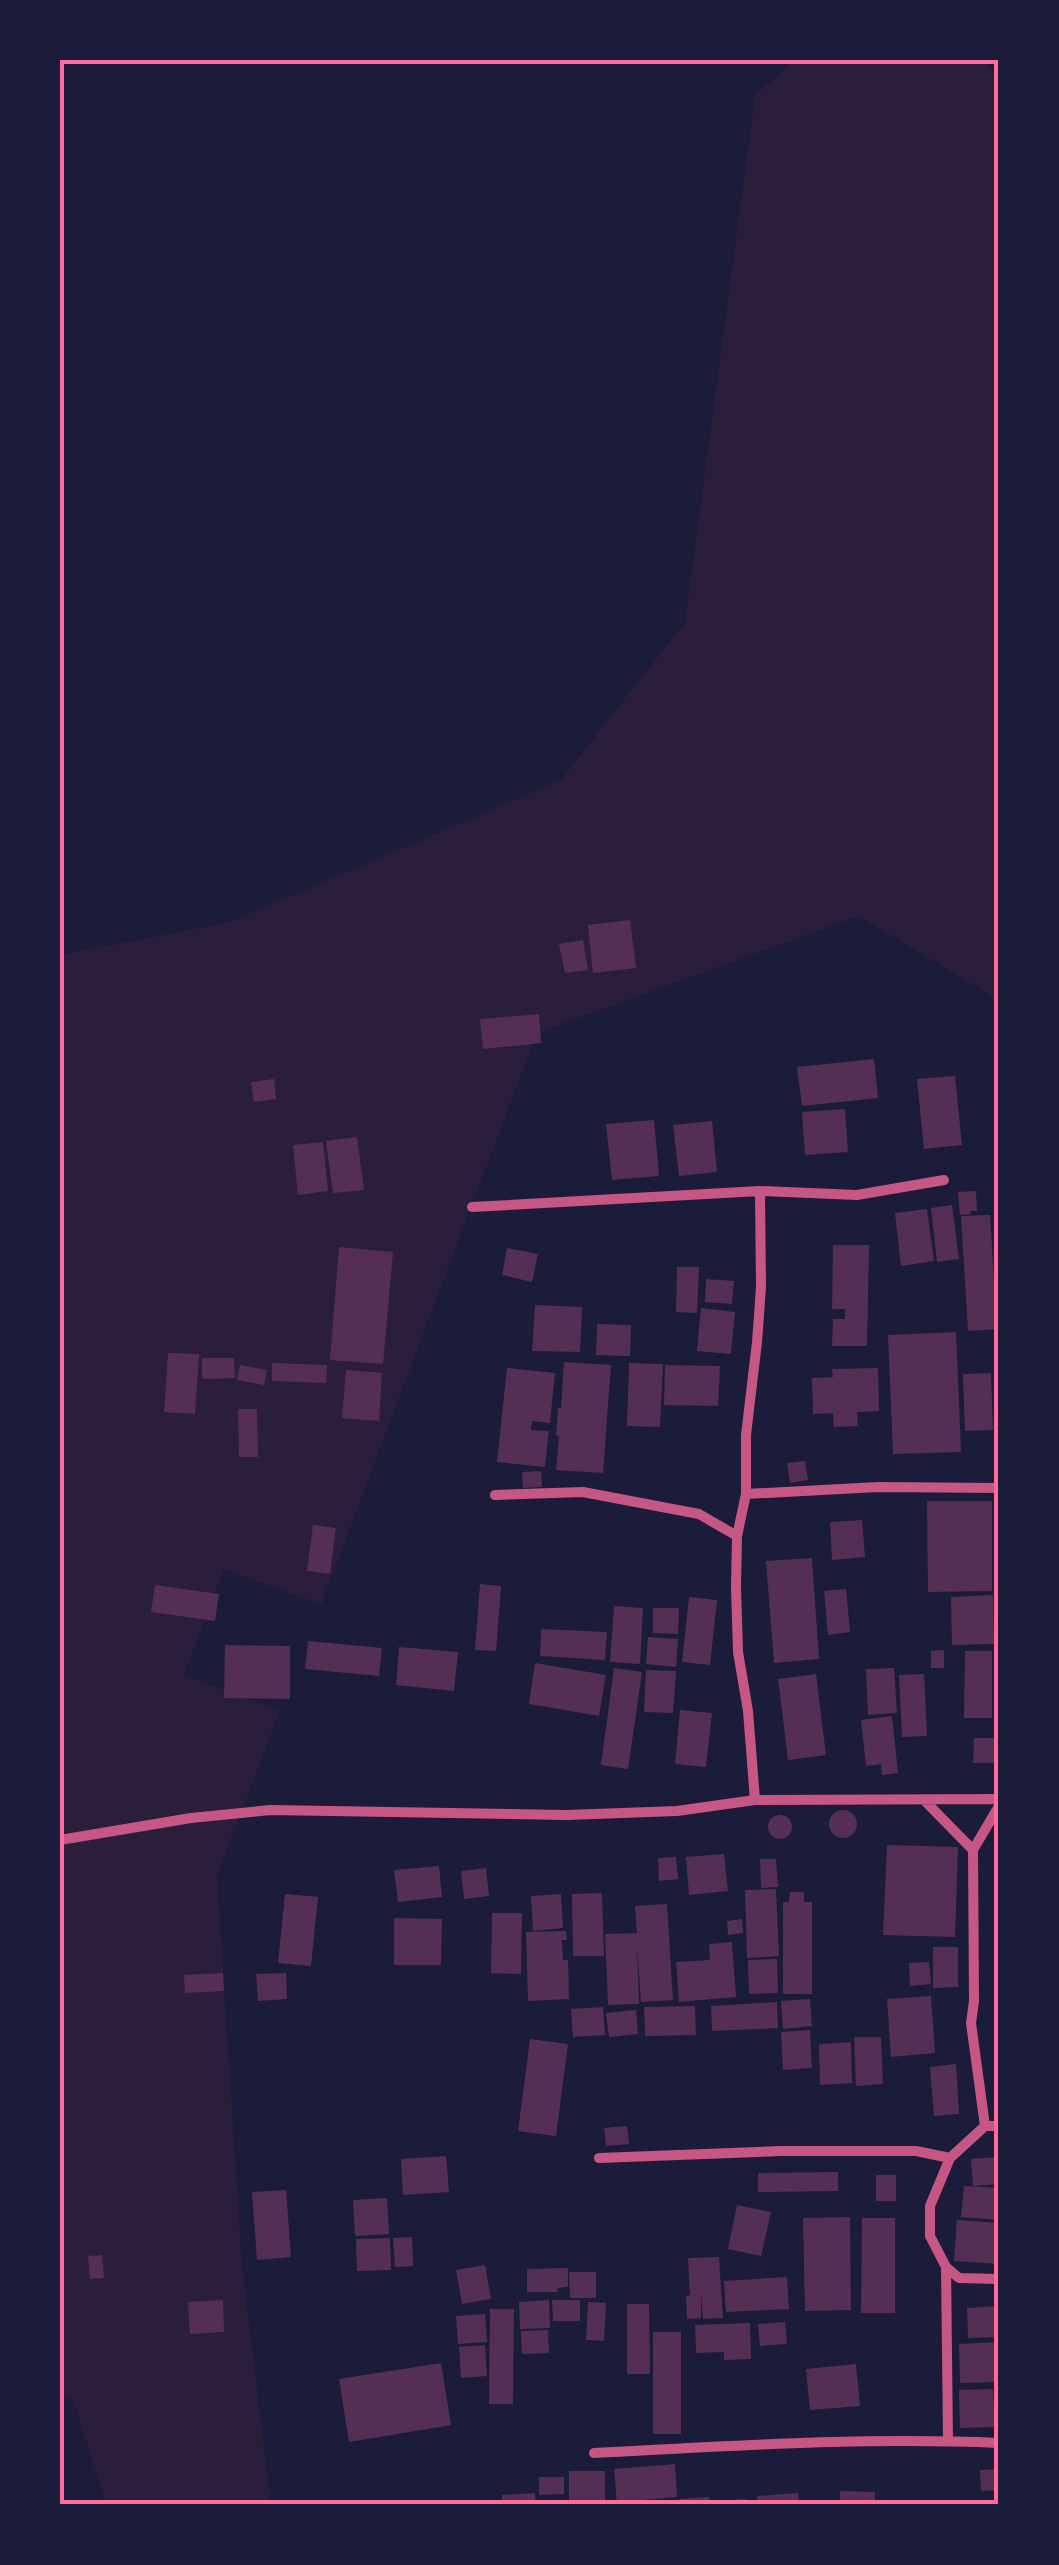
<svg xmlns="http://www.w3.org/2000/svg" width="1059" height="2565" viewBox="0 0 1059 2565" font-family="Ubuntu,sans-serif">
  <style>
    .green { fill: #2a1e3b }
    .building { fill: #542f53 }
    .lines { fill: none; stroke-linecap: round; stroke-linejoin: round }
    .minor { stroke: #c65784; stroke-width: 10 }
    .neatline { fill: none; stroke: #ff6b9d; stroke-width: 4 }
  </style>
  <rect width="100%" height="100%" fill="#1b1b3a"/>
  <!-- green -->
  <path class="green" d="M795,60H982L999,76V1000L859,916L537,1033L321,1605L224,1569L184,1675L280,1711L217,1876L242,2263L271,2505H107L72,2397L60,2402V955L230,922L561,780L685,622L755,95Z"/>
  <!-- building -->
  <path class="building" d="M630,920L636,968L593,973L588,925Z
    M583,940L588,970L565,973L559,944Z
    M539,1014L541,1043L483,1049L480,1019Z
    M874,1059L878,1098L802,1106L797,1067Z
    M955,1076L962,1145L924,1149L917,1079Z
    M274,1079L276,1099L254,1102L251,1082Z
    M845,1109L848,1152L805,1155L802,1112Z
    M654,1120L659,1176L612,1180L606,1124Z
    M712,1121L717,1172L679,1176L673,1125Z
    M357,1137L364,1190L333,1193L326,1141Z
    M323,1142L328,1191L298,1195L293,1145Z
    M976,1191L977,1211H970L971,1214L960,1215L958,1192Z
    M952,1205L959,1259L937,1262L931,1208Z
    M927,1209L934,1261L901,1266L895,1213Z
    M990,1215L997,1329L968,1331L961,1216Z
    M833,1245H869L867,1346H832L833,1319H845V1309H832Z
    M339,1247L393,1252L383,1364L330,1360Z
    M507,1248L538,1254L532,1282L502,1275Z
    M677,1267H699L697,1313L676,1312Z
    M706,1279L734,1281L732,1304L705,1302Z
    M535,1305L582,1307L580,1352L532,1351Z
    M701,1308L735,1312L731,1354L697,1351Z
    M597,1324L631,1325L630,1356L596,1355Z
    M956,1332L961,1452L893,1454L888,1335Z
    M995,1335H999V1379H996Z
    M168,1353L199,1354L195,1414L164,1412Z
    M202,1358H234L235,1378L202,1379Z
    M564,1362L611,1365L603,1473L556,1470L559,1436L556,1435L558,1408H561Z
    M272,1363L327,1365L326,1383L272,1381Z
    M629,1363L663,1364L660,1427L627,1426Z
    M240,1365L267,1370L264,1385L237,1380Z
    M665,1365L720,1366L718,1406L664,1405Z
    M507,1368L555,1373L550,1423L532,1421L531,1430L549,1431L545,1467L497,1462Z
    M878,1368L879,1411L857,1412L858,1426L834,1427L833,1413L813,1414L812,1378L833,1377L832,1369Z
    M346,1370L382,1373L379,1421L342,1418Z
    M991,1373L993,1430L965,1431L963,1374Z
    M238,1409H257L258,1457H239Z
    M805,1461L808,1480L790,1483L787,1463Z
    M541,1471L542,1487L523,1488L522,1472Z
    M927,1501H992V1591L928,1592Z
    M862,1520L865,1557L832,1560L830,1522Z
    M313,1525L336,1528L330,1574L307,1571Z
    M812,1558L819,1659L774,1663L766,1561Z
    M480,1584L501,1586L496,1651L475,1650Z
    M155,1585L219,1594L215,1621L151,1612Z
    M846,1589L850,1632L828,1635L824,1591Z
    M993,1595L994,1644L952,1645L951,1597Z
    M689,1597L717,1600L710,1665L682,1662Z
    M614,1606L643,1608L640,1664L610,1662Z
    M653,1608H679L678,1634L653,1633Z
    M541,1629L607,1632L605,1660L540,1656Z
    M648,1637L678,1639L676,1667L646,1664Z
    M308,1641L382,1648L379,1676L305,1669Z
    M225,1645L290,1646V1699L224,1698Z
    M399,1647L458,1652L454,1691L396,1685Z
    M944,1650V1668H931V1651Z
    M965,1651H992V1718H964Z
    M535,1663L606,1675L599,1716L529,1704Z
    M614,1668L642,1672L628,1769L601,1765Z
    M894,1668L897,1713L868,1715L866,1669Z
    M646,1670L676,1671L673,1713L644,1712Z
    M816,1674L826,1755L788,1760L778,1679Z
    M924,1674L927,1736L902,1737L899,1675Z
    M680,1710L712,1713L706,1767L675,1764Z
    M892,1716L898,1773L882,1775L881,1764L866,1766L861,1720Z
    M974,1738H995L994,1763H973Z
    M829 1824a14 14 0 1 1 28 0a14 14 0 1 1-28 0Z
    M768 1827a12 12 0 1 1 24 0a12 12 0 1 1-24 0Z
    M887,1845L958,1847L955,1937L883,1935Z
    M724,1854L728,1891L689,1895L686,1857Z
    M676,1857L678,1879L659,1881L658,1858Z
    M760,1859H776L778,1887L761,1888Z
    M439,1866L442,1897L398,1902L394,1870Z
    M486,1868L489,1896L464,1899L461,1871Z
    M776,1889L779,1956L747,1958L745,1890Z
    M790,1892H804V1902H812V1994H783V1902H789Z
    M602,1893L604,1956H573L572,1894Z
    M285,1894L318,1897L311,1966L278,1963Z
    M561,1894L563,1928L533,1931L531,1896Z
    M667,1904L673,2000L641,2002L637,1946L639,2004L608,2005L605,1934L637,1933L635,1906Z
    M492,1913H522L521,1974L491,1973Z
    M394,1918L442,1919L441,1965H394Z
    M742,1919L743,1933L728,1935L727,1921Z
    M566,1931L567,1940H562L563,1960H568L569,1999L528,2001L526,1932Z
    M732,1942L736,1997L679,2002L676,1962L710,1960L709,1944Z
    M933,1947H958V1987L933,1988Z
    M777,1959L778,1993L749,1994L748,1960Z
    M929,1962L931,1984L910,1986L909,1963Z
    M223,1973L224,1991L185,1993L184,1975Z
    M286,1973L287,1999L258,2001L256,1974Z
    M931,1996L935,2053L891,2057L887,1999Z
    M810,1999L812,2026L783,2029L781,2001Z
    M777,2002L778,2028L712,2031L711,2006Z
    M695,2006L696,2035L645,2036L644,2007Z
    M603,2007L605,2035L573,2037L571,2009Z
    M636,2010L638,2034L609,2037L606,2013Z
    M810,2030L812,2068L783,2070L781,2032Z
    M854,2037H881L883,2084L856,2086Z
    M530,2039L568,2044L556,2136L518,2131Z
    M851,2042L852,2083L820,2085L819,2044Z
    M956,2064L959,2114L934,2116L930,2067Z
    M627,2126L629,2144L606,2146L604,2128Z
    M446,2156L449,2192L403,2195L401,2159Z
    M999,2157V2184L973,2186L971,2159Z
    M838,2172V2191L758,2192V2173Z
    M876,2175H896V2201H876Z
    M964,2186L999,2188V2220L961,2217Z
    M286,2190L291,2257L257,2260L252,2192Z
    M387,2198L389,2234L355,2236L353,2200Z
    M737,2205L771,2212L761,2256L728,2249Z
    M850,2217L851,2310L805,2311L803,2218Z
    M862,2218H895V2313H861Z
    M957,2220L999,2223V2264L954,2261Z
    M412,2237L413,2266L395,2267L393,2238Z
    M390,2238L391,2270L357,2271L356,2239Z
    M102,2255L104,2278L90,2279L88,2256Z
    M719,2257L723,2318L703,2319L701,2294V2318L687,2319L686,2296L690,2295L688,2258Z
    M485,2265L491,2299L462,2304L456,2270Z
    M568,2268V2287L557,2288L558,2292H527V2269Z
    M569,2272H596V2298H570Z
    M787,2277L789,2309L726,2312L724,2281Z
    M223,2300L224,2332L190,2334L188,2302Z
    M549,2300L550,2328L520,2329L519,2302Z
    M552,2300H580V2321H553Z
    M588,2302L606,2303L604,2341L586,2340Z
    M627,2304H649L650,2374H627Z
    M999,2306V2337L968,2338L967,2308Z
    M490,2309H514L513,2404H489Z
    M485,2314L487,2342L458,2344L456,2316Z
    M785,2322L787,2344L760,2346L758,2324Z
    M750,2323L751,2359L724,2360V2352L696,2353L695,2325Z
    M548,2330L549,2353L522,2354L521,2331Z
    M653,2332H681V2434H653Z
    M998,2342L999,2382L960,2383L959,2344Z
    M485,2345L487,2376L461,2378L459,2347Z
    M441,2363L451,2425L349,2442L339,2379Z
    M856,2364L860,2406L810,2410L806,2369Z
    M993,2389L995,2427L960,2428L959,2390Z
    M675,2464L677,2497L641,2500V2505H617L614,2469Z
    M999,2469V2490L981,2491L980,2470Z
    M569,2471H605V2505H569Z
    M539,2477H564V2494L539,2495Z
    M840,2491L875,2492V2505H840Z
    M535,2493L536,2505H502V2495Z
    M798,2493L799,2505H758L757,2496Z
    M709,2497V2505H680V2499Z
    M746,2499V2505H714L713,2501Z"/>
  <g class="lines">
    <!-- minor -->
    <path class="minor" d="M760,1191L857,1195L944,1180
      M472,1207L760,1191L761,1287L757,1342L746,1435V1494L737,1536L736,1587L738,1652L748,1711L755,1800
      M746,1494L878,1487L999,1488
      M495,1495L583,1492L699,1514L737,1536
      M924,1800L973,1850L974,2001L971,2023L985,2126
      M60,1840L191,1818L270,1810L567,1815L677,1811L755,1800L999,1799
      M973,1850L999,1806
      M999,2126H985L950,2158L930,2206V2236L946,2267L959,2278L999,2279
      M599,2158L781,2151H916L950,2158
      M946,2267L948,2440
      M594,2453C729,2446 864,2437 999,2443"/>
  </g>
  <!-- border -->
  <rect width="1059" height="2565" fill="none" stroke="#1b1b3a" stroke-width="125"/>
  <rect x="62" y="62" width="934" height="2440" class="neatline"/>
</svg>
